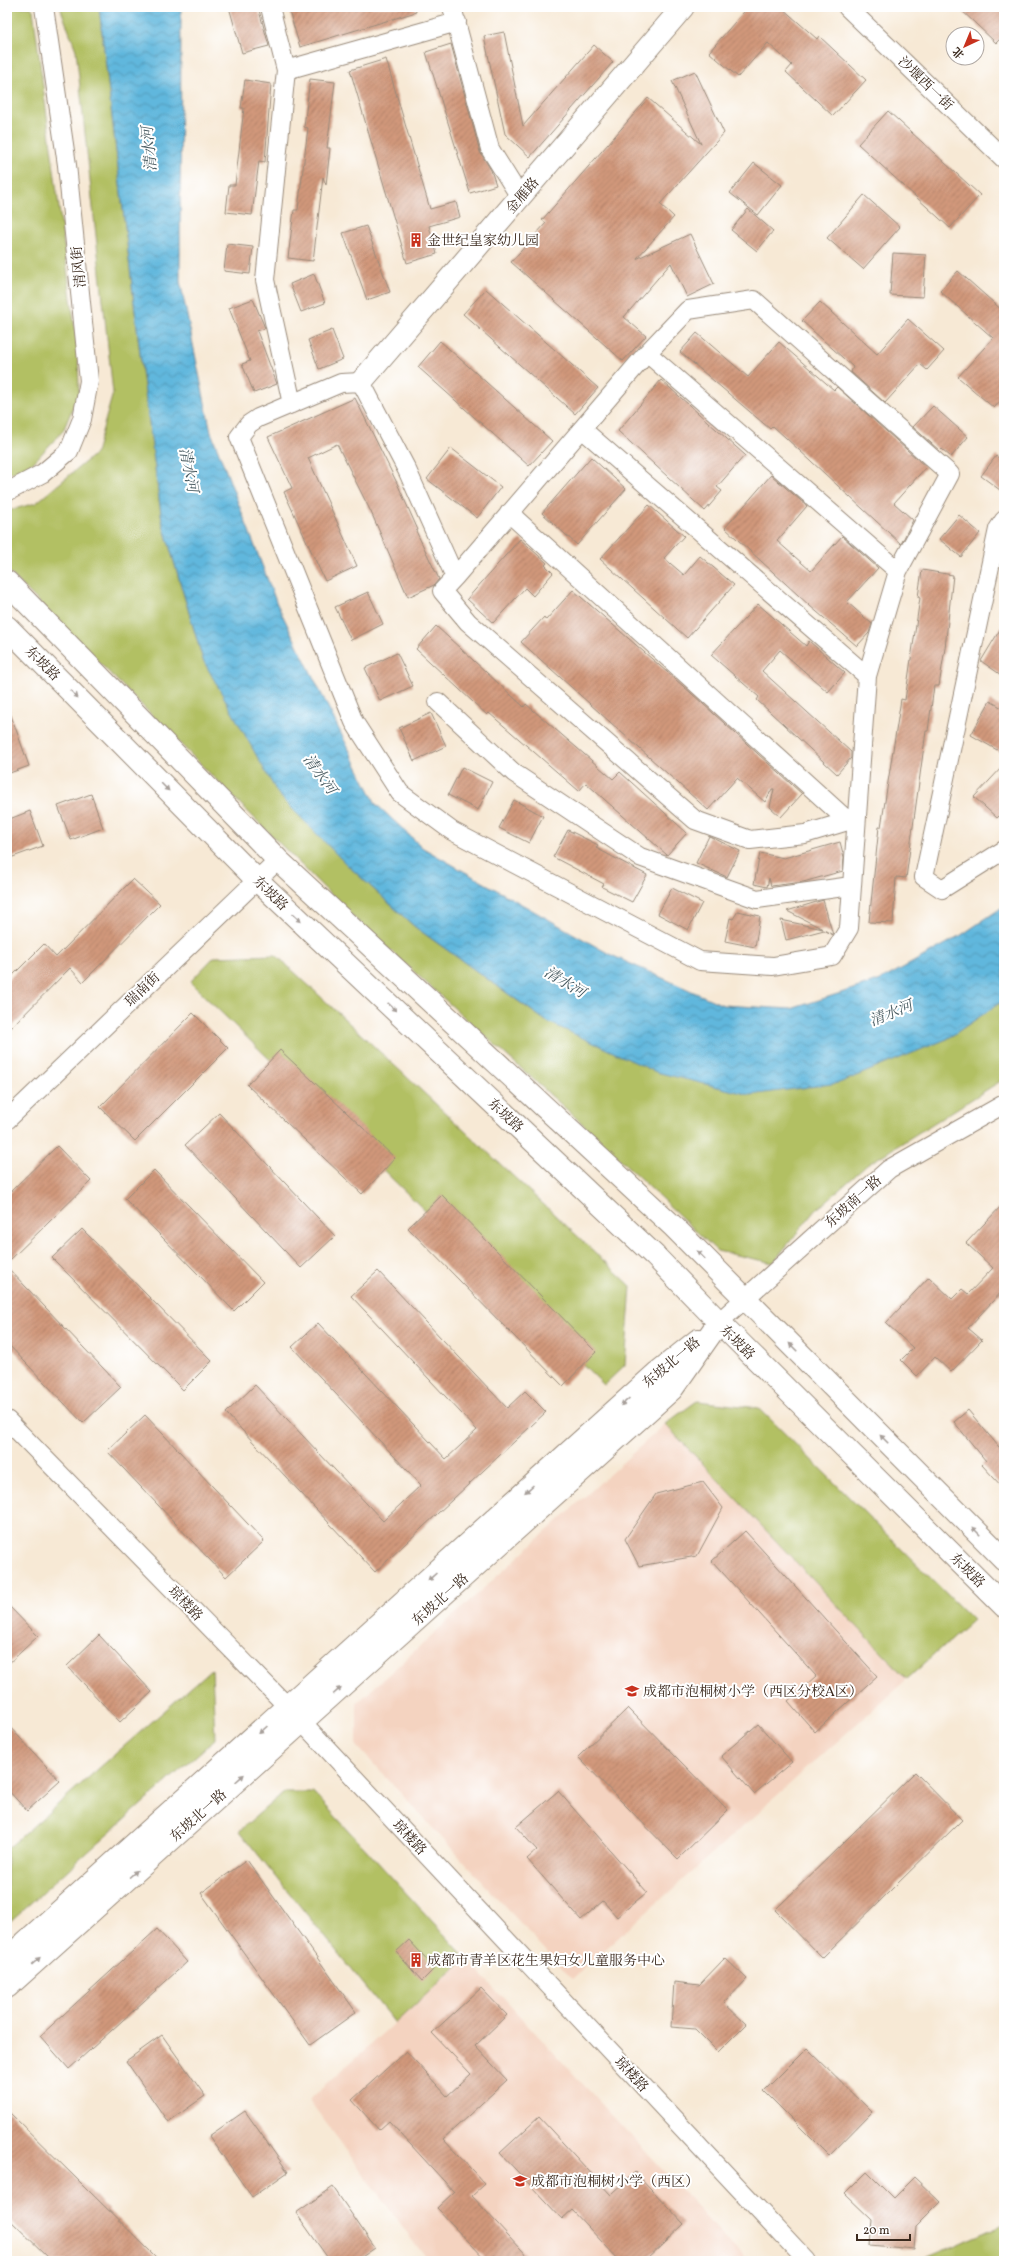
<svg xmlns="http://www.w3.org/2000/svg" width="1011" height="2268" viewBox="0 0 1011 2268" font-family="Vollkorn,'Noto Serif SC',serif">
  <style>
    .built { fill: #f4d3c0 }
    .green { fill: #b2c063; stroke: #767540 }
    .water { fill: url(#water-waves); stroke: #4e707e }
    .building { fill: url(#building-hatch) }
    .lines { fill: none; stroke-linecap: round; stroke-linejoin: round }
    .minor-casing { stroke: #998a7a; stroke-width: 20 }
    .tertiary-casing { stroke: #998a7a; stroke-width: 24 }
    .secondary-casing { stroke: #998a7a; stroke-width: 24 }
    .minor { stroke: #fff; stroke-width: 18 }
    .tertiary { stroke: #fff; stroke-width: 22 }
    .secondary { stroke: #fff; stroke-width: 22 }
    .oneway { fill: #a79f9a }
    .labels { text-anchor: middle; stroke-width: 4; stroke-linejoin: round; paint-order: stroke }
    .street-label { font-size: 14px; fill: #3b2a1e; stroke: #fff }
    .poi-label { font-size: 14px; fill: #3b2a1e; stroke: #fff; text-anchor: start }
    .water-label { font-size: 15px; font-style: italic; fill: #485b61; stroke: #fff }
  </style>
  <defs>
    <pattern id="water-waves" width="16" height="10" patternUnits="userSpaceOnUse"><rect width="16" height="10" fill="#60b7dd"/><path d="M0 5q4-4 8 0t8 0" fill="none" stroke="#5095b3"/></pattern>
    <pattern id="building-hatch" width="6" height="6" patternUnits="userSpaceOnUse"><rect width="6" height="6" fill="#d1987b"/><path d="M-1 1l2-2M0 6l6-6M5 7l2-2" fill="none" stroke="#ab7c64"/></pattern>
  </defs>
  <rect width="100%" height="100%" fill="#fff"/>
  <filter id="ink" filterUnits="userSpaceOnUse"><feTurbulence type="fractalNoise" baseFrequency=".025" numOctaves="2"/><feDisplacementMap in="SourceGraphic" scale="8" xChannelSelector="R" yChannelSelector="G"/><feConvolveMatrix kernelMatrix="1 2 1 2 8 2 1 2 1" color-interpolation-filters="sRGB"/></filter>
  <filter id="wash" filterUnits="userSpaceOnUse"><feTurbulence type="fractalNoise" baseFrequency=".012" numOctaves="4" result="noise"/><feDisplacementMap in="SourceGraphic" scale="16" xChannelSelector="R" yChannelSelector="G"/><feGaussianBlur stdDeviation="0.9" result="paint"/><feColorMatrix in="noise" values="0 0 0 0 0 0 0 0 0 0 0 0 0 0 0 0 0 1.4 0 .05"/><feComposite in="paint" operator="in"/></filter>
  <g filter="url(#wash)">
    <rect width="100%" height="100%" fill="#f7e9d5"/>
    <!-- built -->
    <path class="built" d="M665,1424L907,1679L572,1979L357,1746V1703Z
      M466,1958L747,2261H428L309,2100Z"/>
    <!-- green -->
    <path class="green" d="M7,7H31L33,10L78,352L79,393L63,431L29,467L7,474Z
      M60,7H99L142,370L162,521L203,660L344,862L415,927L546,1021L947,1039L1004,1000V1079L867,1165L812,1214L773,1263L717,1251L586,1127L350,914L7,570V511L36,503L96,453L113,393L76,50Z
      M276,955L631,1286L625,1365L604,1385L190,982L214,957Z
      M697,1401L759,1408L973,1620L907,1679L665,1424Z
      M212,1669L215,1739L7,1924V1849Z
      M284,1792H313L466,1958L395,2023L239,1831Z
      M1004,2224V2261H919Z"/>
    <!-- water -->
    <path class="water" d="M99,7H181L180,281L211,432L277,604L376,804L423,848L611,955L723,1005L791,1009L881,980L960,936L1004,906V1000L947,1039L839,1083L750,1095L656,1072L546,1021L415,927L344,862L278,794L203,660L162,521L142,370Z"/>
    <g id="blocks">
      <!-- building -->
      <path class="building" d="M229,7H258L269,46L242,53Z
        M288,7H415L416,12L300,47Z
        M748,7H781L817,39L819,36L866,80L833,116L786,72L792,65L768,43L738,77L709,52Z
        M958,7H1004V35L996,43Z
        M504,32L523,126L594,45L613,62L530,157L505,134L484,36Z
        M451,44L480,152L491,170L496,185L470,193L426,52Z
        M386,59L430,209L456,202L460,217L429,226L437,254L407,263L350,70Z
        M695,71L724,133L660,204L674,217L636,259L690,234L714,284L687,297L671,263L624,317L646,336L623,361L511,262L546,223L542,220L648,98L701,144L672,81Z
        M310,79L335,82L327,148H330L326,185L323,177L313,261L288,258L294,210H298L308,128L304,127Z
        M245,80L271,84L265,162L259,161L252,215L226,212L229,185H235L244,108H241Z
        M888,111L980,195L950,228L858,144Z
        M754,163L782,185L758,215L730,193Z
        M864,195L900,227L863,269L827,238Z
        M748,209L773,231L757,251L731,230Z
        M366,226L390,292L367,300L343,233Z
        M227,244L253,247L250,274L224,271Z
        M893,253L926,255L923,297L890,295Z
        M958,271L1004,312V397L994,408L958,377L993,338L940,291Z
        M314,274L325,303L301,312L290,284Z
        M486,289L598,388L575,414L463,314Z
        M253,299L265,328L257,331L277,384L254,393L242,364L250,361L229,308Z
        M820,302L877,354L908,319L944,351L927,370L920,364L885,403L851,372L853,367L802,321Z
        M332,330L343,359L319,369L308,340Z
        M697,333L748,377L779,342L834,390L837,387L926,467L894,503L913,520L901,544L773,426L770,429L680,352Z
        M440,341L552,441L529,466L418,367Z
        M661,380L745,455L717,487L722,491L705,511L618,431Z
        M355,398L397,483L418,530L416,531L439,579L434,585L408,597L371,512L337,444L308,458L357,566L325,581L284,492L292,488L268,437Z
        M933,406L968,437L951,457L942,449L940,451L913,427Z
        M451,448L501,487L477,518L427,479Z
        M996,456L1004,462V493L981,476Z
        M591,457L626,489L577,545L542,513Z
        M771,475L807,506L777,541L811,571L842,536L878,568L847,602L872,624L869,633L857,646L810,606L725,528Z
        M649,505L684,536L664,558L684,575L700,556L734,585L687,638L600,559Z
        M959,515L980,533L961,557L939,539Z
        M520,539L547,563L545,565L553,573L533,596L525,588L493,623L467,599Z
        M922,570L953,575L945,648L939,686H934L928,731H926L906,878L896,877L893,923L869,922L879,827H881L901,699L905,700L920,598L918,597Z
        M573,590L691,693L802,794L781,817L770,807L774,789H772L765,802L737,778L708,810L521,642L544,617L546,620Z
        M368,592L383,624L351,640L335,607Z
        M758,604L806,646L809,641L845,673L828,692L780,650L762,671L851,752V758L837,774L757,700L759,697L711,655Z
        M1004,623V677L981,661Z
        M436,626L524,707L526,704L613,779L620,772L687,833L667,855L586,783L579,791L489,713L487,715L416,649Z
        M397,653L413,686L380,701L365,668Z
        M990,701L1004,709V754L971,735Z
        M9,710L29,766L7,774V711Z
        M431,713L446,746L414,761L399,728Z
        M1004,765V811L997,818L974,797Z
        M462,767L492,782L478,810L448,795Z
        M91,794L103,828L71,840L58,806Z
        M514,800L543,816L529,843L499,828Z
        M30,811L43,846L10,858L7,849V820Z
        M568,830L598,845L596,848L647,875L632,902L602,887L604,884L553,857Z
        M709,836L740,851L727,877L696,863Z
        M840,842L844,857L843,871L803,882L771,886L769,878L767,887L754,884L760,853L784,858Z
        M133,879L160,904L83,982L70,968L7,1032V981L44,944L56,957Z
        M672,888L702,903L688,930L658,914Z
        M823,900L833,935L824,930L786,940L781,920L823,929L787,911Z
        M738,911L760,916L755,947L725,941L730,918L733,919Z
        M193,1013L228,1048L135,1141L100,1107Z
        M280,1050L395,1158L362,1194L247,1085Z
        M219,1113L335,1236L301,1268L185,1145Z
        M57,1146L91,1181L7,1263V1195Z
        M154,1170L263,1282L234,1311L125,1199Z
        M442,1195L596,1352L563,1386L408,1228Z
        M1004,1203V1289L968,1328L982,1340L951,1372L935,1357L917,1376L901,1360L913,1348L886,1323L929,1277L952,1299L962,1289L968,1294L993,1268L966,1243Z
        M82,1229L212,1361L183,1390L52,1258Z
        M7,1267L121,1387L83,1423L7,1343Z
        M378,1271L507,1408L525,1391L546,1412L375,1572L226,1413L255,1385L383,1521L421,1485L292,1347L318,1323L446,1459L477,1430L351,1296Z
        M968,1410L1004,1453V1489L982,1465L986,1461L954,1422Z
        M145,1415L264,1541L226,1577L107,1451Z
        M703,1482L723,1508L697,1556L639,1566L625,1539L656,1494Z
        M745,1531L877,1676L815,1732L788,1701L816,1676L712,1561Z
        M7,1604L38,1636L7,1665Z
        M99,1635L152,1692L120,1722L67,1666Z
        M628,1708L728,1810L678,1859L578,1757Z
        M7,1724L60,1781L27,1811L7,1789Z
        M758,1724L792,1762L754,1794L721,1756Z
        M915,1772L962,1820L822,1958L775,1910Z
        M558,1791L647,1892L617,1917L603,1901L581,1920L527,1859L537,1850L516,1827Z
        M247,1860L356,2012L310,2045L201,1893Z
        M157,1929L187,1962L69,2069L40,2036Z
        M409,1940L435,1968L422,1981L396,1952Z
        M725,1958L747,1979L724,2003L746,2024L718,2052L695,2029L671,2027L674,1982L699,1985Z
        M481,1988L507,2015L475,2046L507,2080L443,2139L485,2184L472,2196L532,2261H487L437,2208L454,2192L389,2121L379,2130L352,2100L406,2051L447,2096L471,2074L432,2033Z
        M162,2035L205,2096L168,2122L126,2061Z
        M807,2048L872,2112L829,2156L764,2091Z
        M7,2110L160,2261H52L7,2217Z
        M245,2111L288,2172L252,2197L209,2136Z
        M539,2117L611,2195L635,2172L684,2224L645,2261H620L572,2210L562,2219L500,2153Z
        M867,2172L893,2198L914,2177L940,2202L916,2226L914,2249L870,2245L872,2220L845,2194Z
        M333,2187L375,2248L356,2261H330L296,2213Z"/>
    </g>
  </g>
  <g filter="url(#ink)">
    <use href="#blocks" fill-opacity="0" stroke="#998a7a" stroke-width="1"/>
    <g class="lines">
      <defs>
        <path id="minor" d="M270,7L286,70L265,280L292,404
          M452,7L490,149L520,197
          M847,7L1004,159
          M286,70L457,22
          M647,353L898,571
          M582,429L867,676
          M7,492L43,473L69,451L82,419L89,381L67,165L44,7
          M509,513L848,821
          M1004,520L998,529L924,877L942,889L1004,850
          M455,577L407,470L361,382L341,383L258,418L249,424L239,437L354,722L400,793L452,831L700,961L773,966L832,956L849,928L867,676L898,571L950,474L754,300L688,310L647,353L455,577L442,591L468,622L695,820L750,840L805,834L848,821
          M438,702L514,773L640,857L757,899L851,886
          M7,1120L278,860
          M719,1322L889,1169L1004,1104
          M7,1420L288,1707L807,2261"/>
        <path id="tertiary" d="M361,382L683,7
          M7,1959L658,1372L698,1340
          M7,1987L672,1389L719,1322"/>
        <path id="secondary" d="M7,582L278,860L674,1227L1004,1559
          M7,627L256,879L655,1256L719,1322L1004,1606"/>
      </defs>
      <!-- minor casing -->
      <use href="#minor" class="minor-casing"/>
      <!-- tertiary casing -->
      <use href="#tertiary" class="tertiary-casing"/>
      <!-- secondary casing -->
      <use href="#secondary" class="secondary-casing"/>
      <!-- minor -->
      <use href="#minor" class="minor"/>
      <!-- tertiary -->
      <use href="#tertiary" class="tertiary"/>
      <!-- secondary -->
      <use href="#secondary" class="secondary"/>
    </g>
    <!-- one-way arrows -->
    <defs><path id="oneway-solid" d="M-6-.8H1V-3.2L6.5 0L1 3.2V.8H-6Z"/></defs>
    <g class="oneway">
      <use href="#oneway-solid" transform="translate(74 694) rotate(45)"/>
      <use href="#oneway-solid" transform="translate(165 787) rotate(45)"/>
      <use href="#oneway-solid" transform="translate(297 918) rotate(43)"/>
      <use href="#oneway-solid" transform="translate(392 1007) rotate(43)"/>
      <use href="#oneway-solid" transform="translate(701 1255) rotate(-134)"/>
      <use href="#oneway-solid" transform="translate(793 1347) rotate(-135)"/>
      <use href="#oneway-solid" transform="translate(625 1402) rotate(138)"/>
      <use href="#oneway-solid" transform="translate(884 1439) rotate(-135)"/>
      <use href="#oneway-solid" transform="translate(529 1489) rotate(138)"/>
      <use href="#oneway-solid" transform="translate(976 1531) rotate(-135)"/>
      <use href="#oneway-solid" transform="translate(432 1577) rotate(138)"/>
      <use href="#oneway-solid" transform="translate(337 1691) rotate(-42)"/>
      <use href="#oneway-solid" transform="translate(263 1730) rotate(138)"/>
      <use href="#oneway-solid" transform="translate(240 1778) rotate(-42)"/>
      <use href="#oneway-solid" transform="translate(133 1874) rotate(-42)"/>
      <use href="#oneway-solid" transform="translate(36 1961) rotate(-42)"/>
    </g>
  </g>
  <!-- icons -->
  <defs>
    <symbol id="building-bare" viewBox="-9 -9 18 18"><path d="M-4-6H4V6H1V3H-1V6H-4ZM-2.5-4.3h1.7v1.8h-1.7ZM.8-4.3h1.7v1.8H.8ZM-2.5-1h1.7V.8h-1.7ZM.8-1h1.7V.8H.8Z" fill="#c8321e" stroke="#fff" stroke-width="2.5" paint-order="stroke"/></symbol>
    <symbol id="school-bare" viewBox="-9 -9 18 18"><path d="M0-5L7-2L0 1L-7-2ZM-4 1L0 2.5L4 1V4Q0 6-4 4Z" fill="#c8321e" stroke="#fff" stroke-width="2.5" paint-order="stroke"/></symbol>
  </defs>
  <g fill-rule="evenodd">
    <use href="#building-bare" x="406" y="230" width="20" height="20"/>
    <use href="#school-bare" x="622" y="1681" width="20" height="20"/>
    <use href="#building-bare" x="406" y="1950" width="20" height="20"/>
    <use href="#school-bare" x="510" y="2171" width="20" height="20"/>
  </g>
  <g class="labels">
    <!-- street labels -->
    <g class="street-label">
      <text transform="translate(926 83) rotate(44)" y="5">沙堰西一街</text>
      <text transform="translate(522 195) rotate(-49)" y="5">金雁路</text>
      <text transform="translate(78 267) rotate(-96)" y="5">清风街</text>
      <text transform="translate(43 663) rotate(45)" y="5">东坡路</text>
      <text transform="translate(271 893) rotate(44)" y="5">东坡路</text>
      <text transform="translate(142 989) rotate(-44)" y="5">瑞南街</text>
      <text transform="translate(506 1115) rotate(43)" y="5">东坡路</text>
      <text transform="translate(853 1201) rotate(-42)" y="5">东坡南一路</text>
      <text transform="translate(738 1342) rotate(45)" y="5">东坡路</text>
      <text transform="translate(671 1362) rotate(-40)" y="5">东坡北一路</text>
      <text transform="translate(968 1570) rotate(45)" y="5">东坡路</text>
      <text transform="translate(440 1599) rotate(-42)" y="5">东坡北一路</text>
      <text transform="translate(186 1603) rotate(46)" y="5">琼楼路</text>
      <text transform="translate(198 1815) rotate(-42)" y="5">东坡北一路</text>
      <text transform="translate(410 1837) rotate(47)" y="5">琼楼路</text>
      <text transform="translate(632 2074) rotate(47)" y="5">琼楼路</text>
    </g>
    <!-- poi labels -->
    <g class="poi-label">
      <text x="427" y="245">金世纪皇家幼儿园</text>
      <text x="643" y="1696">成都市泡桐树小学（西区分校A区）</text>
      <text x="427" y="1965">成都市青羊区花生果妇女儿童服务中心</text>
      <text x="531" y="2186">成都市泡桐树小学（西区）</text>
    </g>
    <!-- water labels -->
    <g class="water-label">
      <text transform="translate(149 149) rotate(-95)" y="5">清水河</text>
      <text transform="translate(189 470) rotate(79)" y="5">清水河</text>
      <text transform="translate(320 774) rotate(54)" y="5">清水河</text>
      <text transform="translate(565 982) rotate(31)" y="5">清水河</text>
      <text transform="translate(891 1013) rotate(-22)" y="5">清水河</text>
    </g>
  </g>
  <!-- margin -->
  <rect width="1011" height="2268" fill="none" stroke="#fff" stroke-width="24"/>
  <!-- north arrow -->
  <g transform="translate(965 46) rotate(224)"><circle r="19" fill="#ffffff" stroke="#b1aaa5"/>
  <path d="M0-3L7 15L0 10L-7 15Z" fill="#c8321e"/>
  <text y="-6" font-size="11" font-weight="bold" text-anchor="middle" fill="#3b2a1e">北</text>
  </g>
  <!-- scale -->
  <path d="M857 2234v6h53v-6" fill="none" stroke="#3b2a1e" stroke-width="2"/>
  <text x="863" y="2234" font-size="12" fill="#3b2a1e" stroke="#ffffff" stroke-width="3" paint-order="stroke">20 m</text>
</svg>
